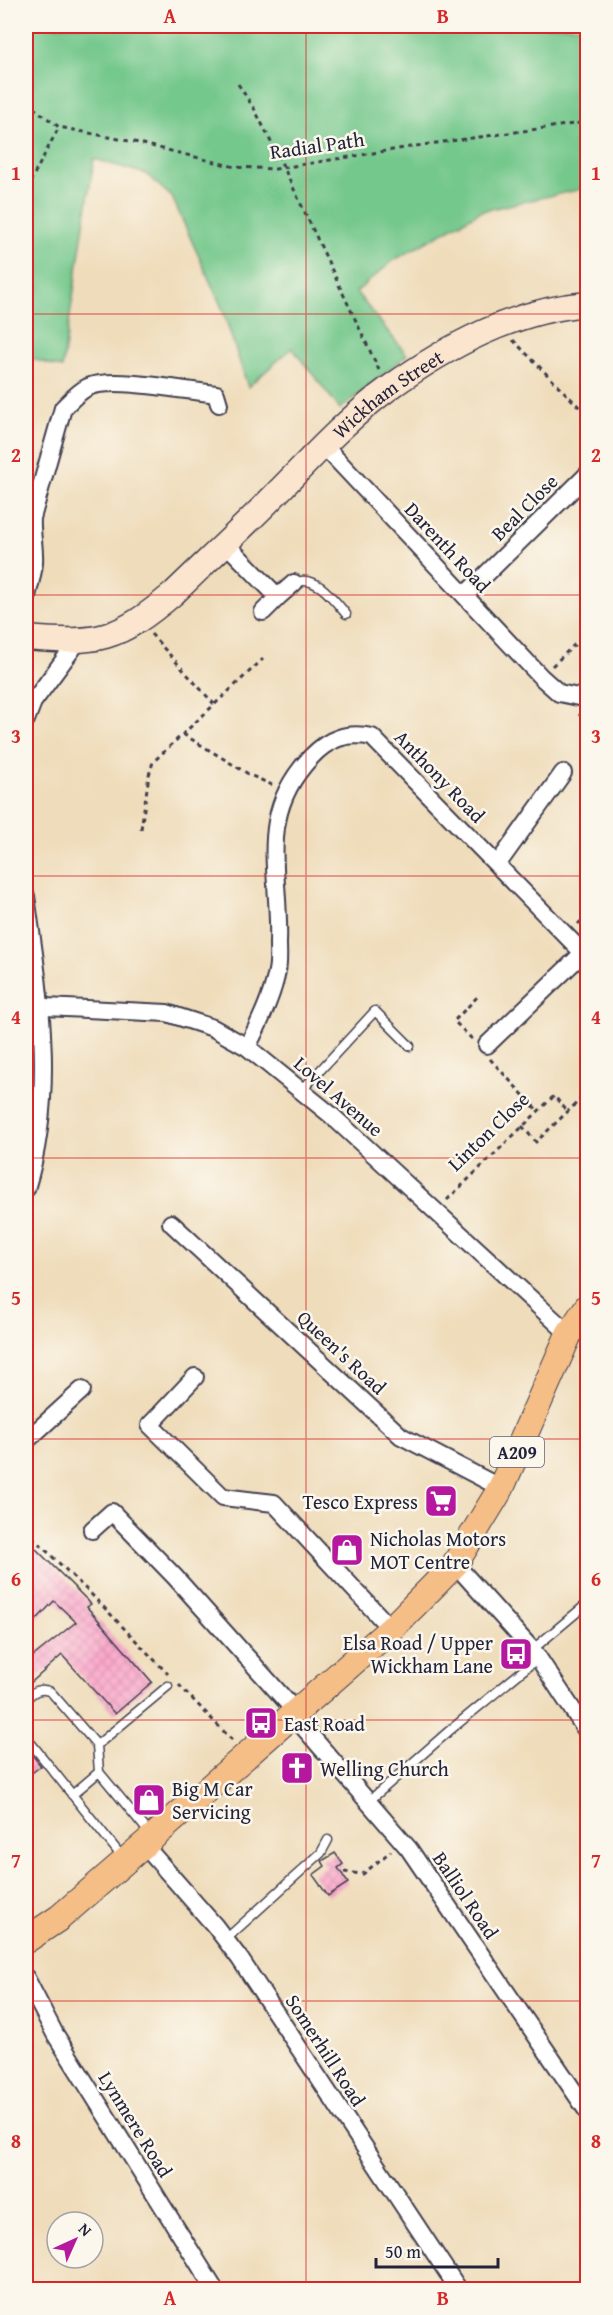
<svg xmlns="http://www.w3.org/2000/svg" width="613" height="2315" font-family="'Gentium Book Plus',serif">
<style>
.green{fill:#75c88c;stroke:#4c7564;stroke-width:1.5}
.building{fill:url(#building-cross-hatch)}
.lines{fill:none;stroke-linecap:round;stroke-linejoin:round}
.lane-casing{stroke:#413e4e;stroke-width:11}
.street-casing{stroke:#413e4e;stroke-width:20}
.secondary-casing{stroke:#413e4e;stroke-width:27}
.primary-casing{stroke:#413e4e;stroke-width:28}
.path{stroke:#413e4e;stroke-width:3;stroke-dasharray:4.5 4.5;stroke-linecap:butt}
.lane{stroke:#fff;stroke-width:8}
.street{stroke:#fff;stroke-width:16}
.secondary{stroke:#fbe5cf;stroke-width:24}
.primary{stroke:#f6be87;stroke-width:26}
.grid{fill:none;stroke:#d62828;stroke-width:1.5;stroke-opacity:0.55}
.labels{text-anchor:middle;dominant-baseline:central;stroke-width:5;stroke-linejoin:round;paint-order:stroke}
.shield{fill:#fbf7ec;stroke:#636270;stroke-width:1.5}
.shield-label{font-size:18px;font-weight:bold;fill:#22223b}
.street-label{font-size:20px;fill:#22223b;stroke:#fbf7ec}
.poi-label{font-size:20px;fill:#22223b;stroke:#fbf7ec;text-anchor:start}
.neatline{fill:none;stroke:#d62828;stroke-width:2}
.grid-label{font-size:20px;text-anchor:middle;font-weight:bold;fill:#d62828}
</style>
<defs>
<pattern id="building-cross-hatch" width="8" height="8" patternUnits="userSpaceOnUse" patternTransform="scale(1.5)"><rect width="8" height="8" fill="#fba6ca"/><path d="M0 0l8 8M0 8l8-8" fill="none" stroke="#d78fae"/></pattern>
</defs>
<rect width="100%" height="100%" fill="#fbf7ec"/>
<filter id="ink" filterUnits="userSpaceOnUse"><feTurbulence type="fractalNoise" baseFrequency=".0167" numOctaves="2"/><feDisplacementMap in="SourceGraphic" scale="12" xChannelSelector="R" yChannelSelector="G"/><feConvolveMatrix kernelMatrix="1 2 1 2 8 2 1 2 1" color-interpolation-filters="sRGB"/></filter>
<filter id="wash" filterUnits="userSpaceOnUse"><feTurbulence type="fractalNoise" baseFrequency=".008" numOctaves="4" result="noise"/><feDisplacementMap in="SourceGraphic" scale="24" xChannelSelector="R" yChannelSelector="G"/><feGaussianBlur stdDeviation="1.35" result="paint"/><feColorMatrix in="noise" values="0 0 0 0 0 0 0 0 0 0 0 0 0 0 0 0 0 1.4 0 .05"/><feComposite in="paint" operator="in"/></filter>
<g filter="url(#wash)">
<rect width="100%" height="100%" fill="#efdcba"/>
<!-- green -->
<path class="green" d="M26 26H587V188L481 211 394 260 356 292 407 355 340 409 292 348 248 387 222 308 172 197 146 174 94 159 62 368 26 357Z"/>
<g id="blocks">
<!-- building -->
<path class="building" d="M26 1539 91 1604 87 1607 152 1682 115 1714 62 1655 26 1687V1662L76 1622 54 1601 26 1631Z
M26 1747 41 1766 26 1777Z
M335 1853 343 1864 338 1868 348 1883 328 1896 313 1875 325 1866 322 1861Z"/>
</g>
</g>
<g filter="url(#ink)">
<use href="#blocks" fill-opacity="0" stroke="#413e4e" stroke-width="1.5"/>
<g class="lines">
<defs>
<path id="lane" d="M294 583C316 573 334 600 346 614
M302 1090 375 1011 410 1046
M532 1650 588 1603
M26 1699C34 1691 41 1687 51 1692L97 1745 99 1772 72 1795
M26 1737 123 1858
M97 1745 168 1686
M99 1772 151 1835
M369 1801 449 1731 538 1658
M226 1939 321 1853 328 1840"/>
<path id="street" d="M325 447 541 677 559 693 588 699
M226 544 278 597 294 583
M465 595 588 474
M26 602C28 589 33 576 34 563 35 548 31 533 32 518L63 408C71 400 78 392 88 387 113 376 186 391 216 394L219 404
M263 612 278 597
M26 720 33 702 78 641
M497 865 563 773
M26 896C40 995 56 1092 26 1189
M26 1006 167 1013 213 1028 247 1047 331 1115 569 1334
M487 1045 583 953
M247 1047C258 1026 273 994 277 971 279 962 278 952 278 943 281 872 255 816 311 757 329 738 347 732 372 737L588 958
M171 1223 401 1436 501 1488
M195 1377 150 1425 223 1497 274 1503 391 1629
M26 1441 82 1390
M92 1530 112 1512 175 1577 296 1712
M455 1564 535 1653 588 1733
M293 1715 409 1849 588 2112
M144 1845 215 1926 240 1959 459 2290
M26 1978 55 2034 215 2290"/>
<g id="secondary">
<path id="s1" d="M26 638C99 644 117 641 174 593 205 563 236 534 266 504 303 467 346 419 389 388 448 346 514 310 588 304"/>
</g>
<path id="primary" d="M26 1940 59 1918 153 1837 391 1629 455 1564 501 1488 569 1334 588 1306"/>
</defs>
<!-- lane casing -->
<use href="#lane" class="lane-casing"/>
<!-- street casing -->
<use href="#street" class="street-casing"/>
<!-- secondary casing -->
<use href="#secondary" class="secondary-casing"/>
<!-- primary casing -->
<use href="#primary" class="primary-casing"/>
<!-- path -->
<path class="path" d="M238 84 255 110 283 166 379 370
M26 102 59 127 139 143 235 167 275 169 429 144 588 122
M26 190 59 127
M513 340 588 416
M151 634 214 704
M552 666 588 632
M579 714 588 723
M183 734 250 775 272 785
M141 829 149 775 153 762 263 659
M578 924 588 915
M472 1039 454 1021 480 994
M490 1059 538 1111
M522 1126 536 1142 588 1092
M447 1200 554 1096 568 1112
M26 1531 92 1595 168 1674
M179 1685 233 1741
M344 1872 363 1874 391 1851"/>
<!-- lane -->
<use href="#lane" class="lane"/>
<!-- street -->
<use href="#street" class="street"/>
<!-- secondary -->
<use href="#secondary" class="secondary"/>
<!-- primary -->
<use href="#primary" class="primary"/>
</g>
</g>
<!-- grid -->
<path class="grid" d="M306 26V2290M26 314H588M26 595H588M26 876H588M26 1158H588M26 1439H588M26 1720H588M26 2001H588"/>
<!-- icons -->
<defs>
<symbol id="supermarket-square" viewBox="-11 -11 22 22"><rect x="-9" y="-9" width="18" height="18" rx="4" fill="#b5179e" stroke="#fbf7ec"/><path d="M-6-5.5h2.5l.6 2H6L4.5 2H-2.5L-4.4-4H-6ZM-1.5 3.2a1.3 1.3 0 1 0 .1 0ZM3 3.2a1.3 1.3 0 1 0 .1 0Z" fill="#fff"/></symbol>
<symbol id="shop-square" viewBox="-11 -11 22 22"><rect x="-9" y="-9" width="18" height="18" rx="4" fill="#b5179e" stroke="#fbf7ec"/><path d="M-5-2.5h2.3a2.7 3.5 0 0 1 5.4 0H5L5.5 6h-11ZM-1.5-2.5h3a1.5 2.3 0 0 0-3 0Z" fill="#fff"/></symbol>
<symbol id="bus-square" viewBox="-11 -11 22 22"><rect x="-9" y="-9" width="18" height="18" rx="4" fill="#b5179e" stroke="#fbf7ec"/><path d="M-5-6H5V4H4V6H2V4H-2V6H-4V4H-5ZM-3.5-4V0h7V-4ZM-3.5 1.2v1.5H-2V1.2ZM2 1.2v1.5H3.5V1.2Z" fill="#fff"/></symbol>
<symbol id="church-square" viewBox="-11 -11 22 22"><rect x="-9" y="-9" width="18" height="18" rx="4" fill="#b5179e" stroke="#fbf7ec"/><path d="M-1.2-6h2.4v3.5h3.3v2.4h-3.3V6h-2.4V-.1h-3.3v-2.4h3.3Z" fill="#fff"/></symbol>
</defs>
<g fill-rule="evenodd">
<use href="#supermarket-square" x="422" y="1482" width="38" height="38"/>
<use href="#shop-square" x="328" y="1531" width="38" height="38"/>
<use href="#bus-square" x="497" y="1635" width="38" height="38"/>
<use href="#bus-square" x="242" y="1704" width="38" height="38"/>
<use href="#church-square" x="278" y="1749" width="38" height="38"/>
<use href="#shop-square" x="130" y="1781" width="38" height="38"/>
</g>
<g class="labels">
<!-- shield labels -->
<rect class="shield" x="490" y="1437" width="54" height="30" rx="4.5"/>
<g class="shield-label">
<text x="517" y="1452">A209</text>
</g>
<!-- street labels -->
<g class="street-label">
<text transform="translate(317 145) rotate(-8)">Radial Path</text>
<text stroke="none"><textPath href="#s1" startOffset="454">Wickham Street</textPath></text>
<text transform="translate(524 507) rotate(-45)">Beal Close</text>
<text transform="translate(448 547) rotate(47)">Darenth Road</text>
<text transform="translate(440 776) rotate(46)">Anthony Road</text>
<text transform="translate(339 1096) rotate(41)">Lovel Avenue</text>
<text transform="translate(488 1131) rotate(-44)">Linton Close</text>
<text transform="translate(342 1352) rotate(43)">Queen's Road</text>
<text transform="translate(466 1895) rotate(56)">Balliol Road</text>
<text transform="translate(326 2050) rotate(57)">Somerhill Road</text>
<text transform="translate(136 2124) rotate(58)">Lynmere Road</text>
</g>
<!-- poi labels -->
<g class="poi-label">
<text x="418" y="1501" text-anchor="end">Tesco Express</text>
<text x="370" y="1538">Nicholas Motors<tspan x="370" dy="23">MOT Centre</tspan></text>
<text x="493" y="1642" text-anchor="end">Elsa Road / Upper<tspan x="493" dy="23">Wickham Lane</tspan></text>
<text x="284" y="1723">East Road</text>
<text x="320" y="1768">Welling Church</text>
<text x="172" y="1788">Big M Car<tspan x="172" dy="23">Servicing</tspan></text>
</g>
</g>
<!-- margin -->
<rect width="613" height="2315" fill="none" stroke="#fbf7ec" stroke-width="66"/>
<!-- north arrow -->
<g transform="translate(75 2240) rotate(45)"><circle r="28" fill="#fbf7ec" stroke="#a4a2a5" stroke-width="1.5"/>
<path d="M0-4.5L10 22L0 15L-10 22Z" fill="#b5179e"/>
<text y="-9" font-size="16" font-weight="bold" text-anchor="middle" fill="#22223b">N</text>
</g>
<!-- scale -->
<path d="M376 2258v9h122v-9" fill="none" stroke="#22223b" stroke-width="3"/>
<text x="385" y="2258" font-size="18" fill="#22223b" stroke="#fbf7ec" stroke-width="4.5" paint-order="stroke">50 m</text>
<rect x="33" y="33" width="547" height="2249" class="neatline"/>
<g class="grid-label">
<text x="170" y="23">A</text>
<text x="443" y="23">B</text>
<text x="16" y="180">1</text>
<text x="596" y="180">1</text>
<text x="16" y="462">2</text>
<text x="596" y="462">2</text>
<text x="16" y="743">3</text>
<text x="596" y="743">3</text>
<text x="16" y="1024">4</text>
<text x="596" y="1024">4</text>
<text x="16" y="1305">5</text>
<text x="596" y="1305">5</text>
<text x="16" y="1586">6</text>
<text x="596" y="1586">6</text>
<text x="16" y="1867">7</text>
<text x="596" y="1867">7</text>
<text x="16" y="2148">8</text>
<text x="596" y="2148">8</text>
<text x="170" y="2305">A</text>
<text x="443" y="2305">B</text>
</g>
</svg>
